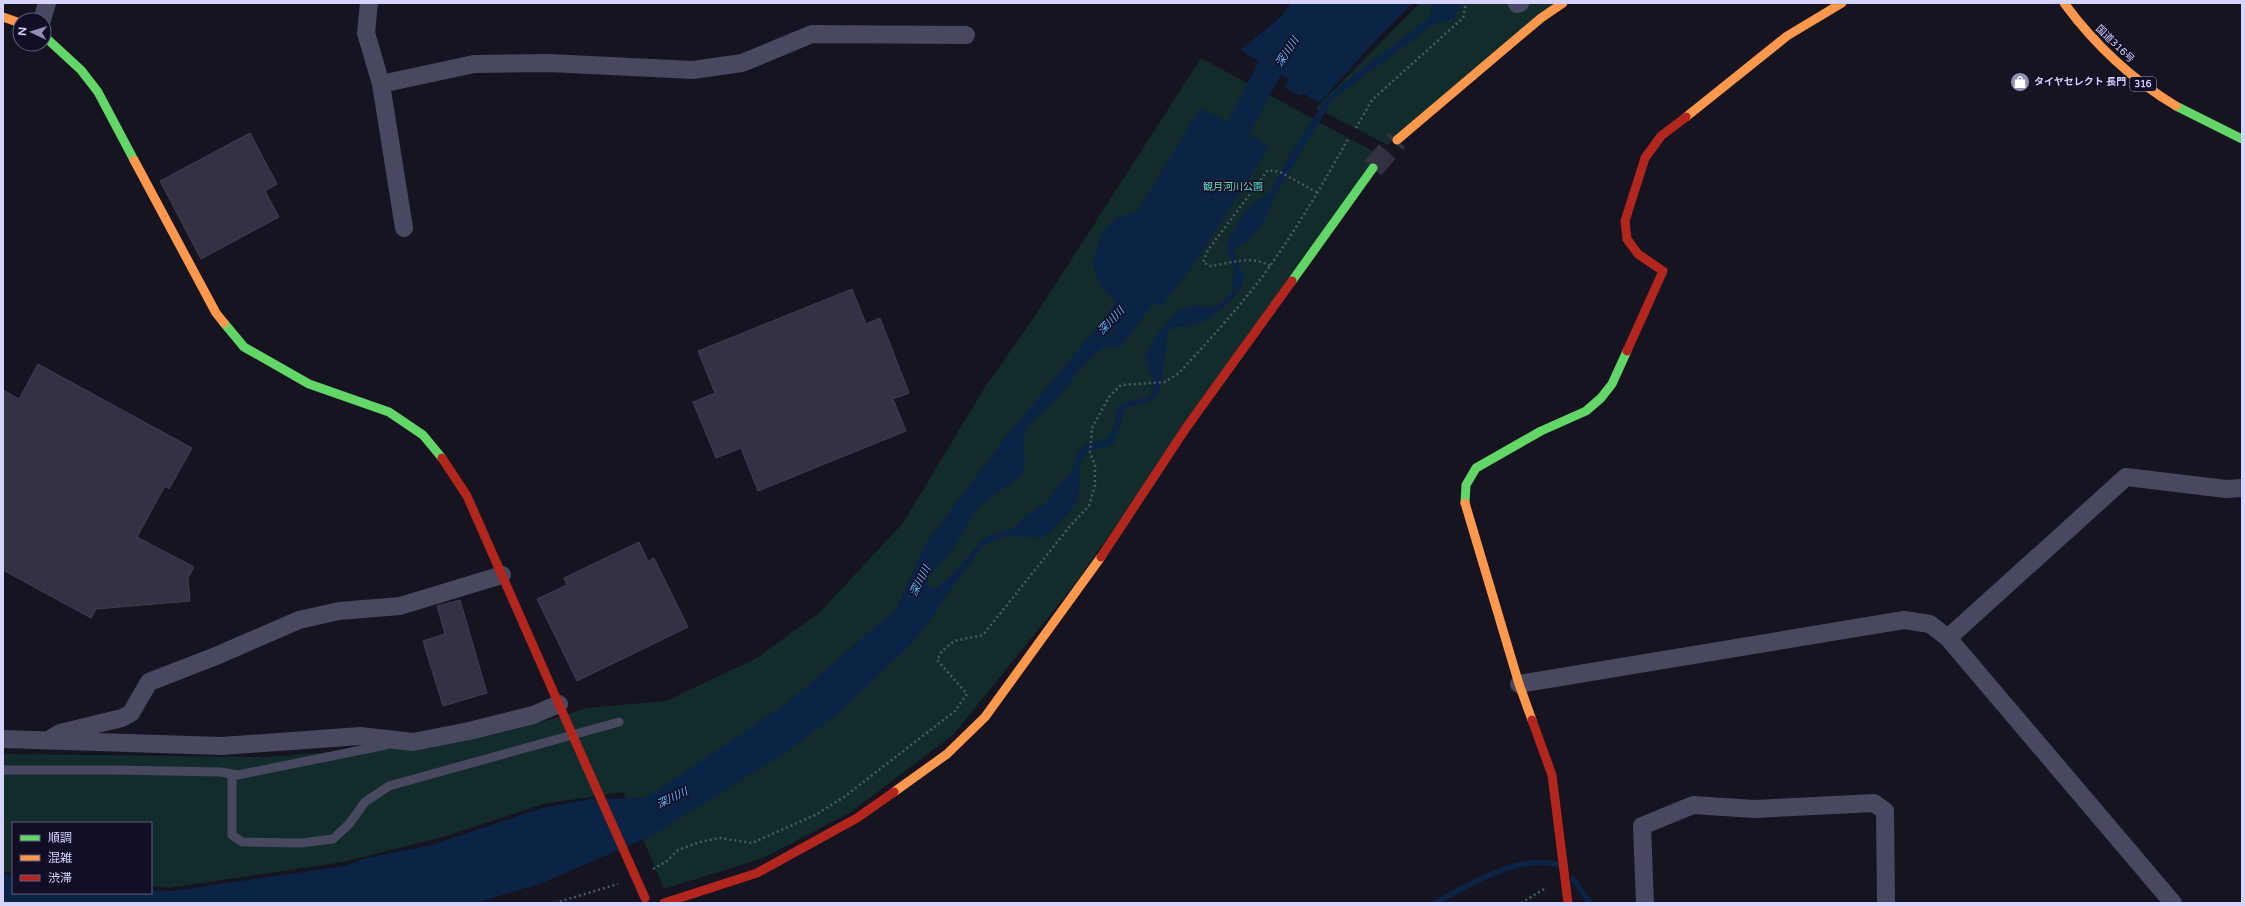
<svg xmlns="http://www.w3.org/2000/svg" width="2245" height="906" font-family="'Varela Round','Noto Sans JP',sans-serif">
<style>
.green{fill:#122c2c}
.water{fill:#0b2345}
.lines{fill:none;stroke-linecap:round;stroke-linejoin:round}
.stream{stroke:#0b2345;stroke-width:5.5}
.building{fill:#333143;stroke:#413e55}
.secondary-tunnel{stroke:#323141;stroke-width:22;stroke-dasharray:22 11;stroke-linecap:butt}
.path{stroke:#495b69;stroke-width:2.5;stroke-dasharray:2 3;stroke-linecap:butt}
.lane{stroke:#484861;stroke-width:9}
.street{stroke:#484861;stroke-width:18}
.fast{stroke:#63d668;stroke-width:9}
.slow{stroke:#ff974d;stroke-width:9}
.jam{stroke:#b3261e;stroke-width:9}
.jam-bridge{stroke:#b3261e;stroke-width:9}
.labels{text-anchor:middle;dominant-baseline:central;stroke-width:3;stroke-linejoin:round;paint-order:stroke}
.shield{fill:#110e26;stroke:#9b98be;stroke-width:1}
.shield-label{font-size:9px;font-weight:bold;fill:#d6d3ff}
.street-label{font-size:10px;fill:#d6d3ff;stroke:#110e26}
.poi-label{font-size:10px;font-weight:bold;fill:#d6d3ff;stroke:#110e26;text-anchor:start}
.park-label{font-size:10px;fill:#5ae4bc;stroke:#110e26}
.water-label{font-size:11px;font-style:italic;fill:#61bcff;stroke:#110e26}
</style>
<rect width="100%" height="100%" fill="#151420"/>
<!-- green -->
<path class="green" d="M1420 3H1556L1388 145 1316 108Z
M1201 58 1380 155 1293 271 1075 584 954 734 851 812 763 858 664 889 623 792 543 804 443 837 343 862 168 888 151 886V823H13V873L3 871V754L267 757 397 747 421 748 553 719 586 708 666 701 757 658 820 612 903 523 985 387 1035 316Z"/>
<!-- water -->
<path class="water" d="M1291 3H1413L1374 42 1320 103 1304 94 1299 96 1284 87 1289 79 1281 75 1249 134 1269 147 1194 264 1161 307 1154 303 1120 348 1104 347C1085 361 1075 377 1060 395 1049 409 1028 418 1024 437 1022 450 1028 464 1021 476L978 507 951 552 928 576V584L931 588H937L952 575 983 539 1015 527 1025 516 1048 501 1057 486 1071 473 1078 452 1087 444 1108 439C1127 407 1099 406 1149 397L1154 388 1153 379 1145 359C1146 348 1172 311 1184 308 1208 301 1213 317 1233 290L1231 284 1234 274 1233 264 1227 250 1228 240 1247 208 1270 192 1288 158 1322 105 1336 89 1429 18 1433 3H1460L1454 19 1433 25 1333 99 1273 199C1266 220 1258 239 1235 247L1237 264 1245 274C1244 294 1213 319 1195 325 1187 327 1175 325 1169 331 1165 336 1164 390 1156 397 1148 405 1135 404 1125 408L1121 424 1113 445 1088 451 1081 461 1078 502 1052 530 1042 538 1007 536 983 545 916 639 841 711 785 753 651 836 540 884 475 903H3V874L13 876V893H151V890L172 891 345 866 366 858 432 845 542 808 591 799 646 798 786 704 896 609 926 543 1008 434 1112 309 1114 299 1101 287 1092 264 1102 232 1117 217 1137 212 1200 108 1228 122 1259 61 1240 50 1281 17Z"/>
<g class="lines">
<!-- stream -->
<path class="stream" d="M1573 879 1590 903
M1435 903C1468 885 1520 853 1559 865"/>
</g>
<!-- building -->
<path class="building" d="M250 133 277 184 265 191 279 217 201 259 160 181Z
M852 289 866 324 880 318 909 393 893 399 906 431 758 491 741 448 716 458 693 402 715 393 698 351Z
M38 364 192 448 169 489 165 486 137 537 194 567 188 578 190 601 96 609 91 618 3 570V390L19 399Z
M639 542 648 561 654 558 688 627 577 681 537 599 567 585 564 578Z
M460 600 487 693 443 706 423 641 445 634 437 606Z"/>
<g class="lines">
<!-- secondary-tunnel -->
<path class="secondary-tunnel" d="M1373 168 1397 140"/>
<!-- path -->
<path class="path" d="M1356 128 1372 100 1463 18 1466 3
M1270 266C1250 254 1230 264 1210 266L1203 262 1208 250 1268 170 1280 172 1318 193
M653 869 667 861 678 850 700 842 720 838 752 843 815 815 844 797 955 711 967 694 937 660 942 651 954 641 983 635 1070 526 1089 506 1095 485V466L1090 452 1092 428 1109 397 1121 385 1165 382 1179 373C1210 339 1243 304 1270 266 1299 225 1324 182 1348 139
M555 903 618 884
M1521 903 1546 888"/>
<!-- lane -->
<path class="lane" d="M3 770H115L220 772 238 775 386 745
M232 775V835L242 842 301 843 333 839 349 824 365 802 389 786 619 722"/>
<!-- street -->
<path class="street" d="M369 3 366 33 381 84 404 228
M1517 4 1520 3
M42 20 47 3
M381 84 474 64 549 63 693 70 742 63 812 34 966 35
M1948 638 2126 477 2226 489 2242 488
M1519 684 1904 620 1930 624 1948 638 2173 903
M53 737 60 733 122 718 131 713 149 682 216 656 299 620 339 611 400 606 502 575
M3 739 222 746 360 736 413 742 469 731 533 715 559 704
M1645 903 1642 826 1693 805 1754 809 1874 803 1885 811 1886 903"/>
<!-- fast -->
<path class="fast" d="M44 36 81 70 98 92 134 160
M2176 106 2242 139
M1292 281 1373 168
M224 323 244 347 309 384 389 412 423 435 442 458
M1465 503 1466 485 1476 468 1541 431 1586 411 1601 398 1612 384 1627 351"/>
<!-- slow -->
<path class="slow" d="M2064 3C2095 45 2131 79 2176 106
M3 17 20 23
M1686 117 1787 36 1842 3
M1397 140 1541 18 1563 3
M134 160 216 313 224 323
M1465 503 1519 684 1532 720
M894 792 947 754 985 717 1101 557"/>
<!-- jam -->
<path class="jam" d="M1627 351 1663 271 1638 254 1627 239 1625 221 1645 158 1661 136 1686 117
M442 458 467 496 561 709
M1101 557 1186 428 1292 281
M1532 720 1552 775 1568 903
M664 903 757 873 857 818 894 792"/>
<!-- jam-bridge -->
<path class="jam-bridge" d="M561 709 645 898"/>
</g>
<!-- icons -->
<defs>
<symbol id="shop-disc" viewBox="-11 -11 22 22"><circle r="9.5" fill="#9290b1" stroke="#110e26"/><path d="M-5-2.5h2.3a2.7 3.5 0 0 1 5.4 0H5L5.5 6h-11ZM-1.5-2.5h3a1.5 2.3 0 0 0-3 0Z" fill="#fff"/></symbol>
</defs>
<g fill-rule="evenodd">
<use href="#shop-disc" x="2009" y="71" width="22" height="22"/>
</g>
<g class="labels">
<!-- shield labels -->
<rect class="shield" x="2130" y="77" width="26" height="14" rx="3"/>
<g class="shield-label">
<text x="2143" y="84">316</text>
</g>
<!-- street labels -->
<g class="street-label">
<text transform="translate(2115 44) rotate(44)">国道316号</text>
</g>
<!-- poi labels -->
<g class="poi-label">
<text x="2034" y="82">タイヤセレクト 長門</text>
</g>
<!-- park labels -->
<g class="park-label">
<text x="1233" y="187">観月河川公園</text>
</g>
<!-- water labels -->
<g class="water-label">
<text transform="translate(1287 52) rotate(-57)">深川川</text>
<text transform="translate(1111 321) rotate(-47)">深川川</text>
<text transform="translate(920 581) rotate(-63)">深川川</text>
<text transform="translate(672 798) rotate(-26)">深川川</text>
</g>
</g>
<!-- border -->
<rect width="2245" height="906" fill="none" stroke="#d6d3ff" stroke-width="8"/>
<!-- legend -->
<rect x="12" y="822" width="140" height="72" fill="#110e26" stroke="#605d7d"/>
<rect x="20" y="835" width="20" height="6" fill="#63d668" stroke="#605d7d"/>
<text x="48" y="842" font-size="12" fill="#d6d3ff">順調</text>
<rect x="20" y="855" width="20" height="6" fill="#ff974d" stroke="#605d7d"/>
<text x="48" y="862" font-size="12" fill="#d6d3ff">混雑</text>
<rect x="20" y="875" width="20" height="6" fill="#b3261e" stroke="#605d7d"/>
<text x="48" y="882" font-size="12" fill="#d6d3ff">渋滞</text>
<!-- north arrow -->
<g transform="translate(32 32) rotate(274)"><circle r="19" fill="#110e26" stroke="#605d7d"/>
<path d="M0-3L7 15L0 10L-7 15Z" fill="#9290b1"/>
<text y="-6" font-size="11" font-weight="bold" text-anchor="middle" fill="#d6d3ff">N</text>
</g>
</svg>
